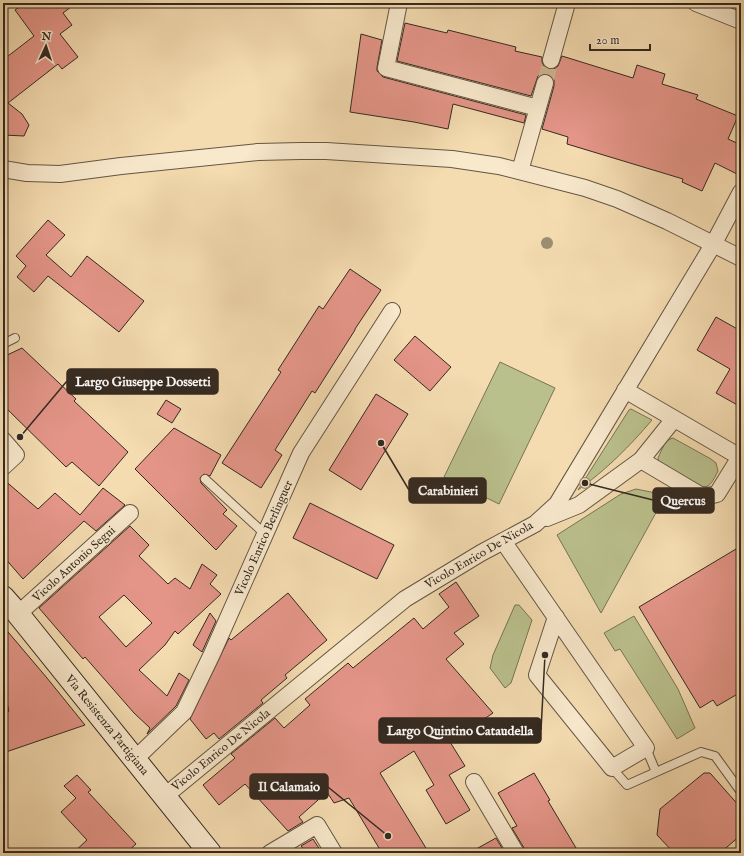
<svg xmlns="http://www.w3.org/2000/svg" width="744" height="856" font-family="'IM FELL English',serif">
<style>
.green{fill:#bac08c;stroke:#777456}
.building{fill:#e49588;stroke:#342920;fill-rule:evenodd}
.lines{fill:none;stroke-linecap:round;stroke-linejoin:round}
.street-tunnel{stroke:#ceb793;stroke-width:16;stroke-dasharray:16 8;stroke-linecap:butt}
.lane-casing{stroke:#645644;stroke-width:10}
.street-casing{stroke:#645644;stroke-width:18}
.secondary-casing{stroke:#342920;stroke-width:24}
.lane{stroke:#f8e8cc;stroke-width:8}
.street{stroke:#f8e8cc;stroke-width:16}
.secondary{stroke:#f8e8cc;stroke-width:22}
.tree{fill:#9d8e70}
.labels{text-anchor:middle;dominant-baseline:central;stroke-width:3;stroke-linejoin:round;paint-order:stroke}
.street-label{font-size:12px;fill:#342920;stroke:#f8e8cc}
.leader{fill:none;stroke:#342920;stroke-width:1.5}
.callout-dot{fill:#342920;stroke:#f8e8cc;stroke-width:1.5}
.callout{fill:#342920;stroke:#342920;stroke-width:1.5}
.callout-label{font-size:13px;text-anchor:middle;font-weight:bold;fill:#fff}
</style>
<rect width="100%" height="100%" fill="#f4dbb0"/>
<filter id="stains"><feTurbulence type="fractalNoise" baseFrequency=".005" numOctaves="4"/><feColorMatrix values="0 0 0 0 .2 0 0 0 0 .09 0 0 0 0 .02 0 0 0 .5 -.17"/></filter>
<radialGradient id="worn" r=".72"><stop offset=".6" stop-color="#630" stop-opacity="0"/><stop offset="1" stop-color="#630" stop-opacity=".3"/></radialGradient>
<!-- green -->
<path class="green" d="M500 362 555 388 499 504 444 477Z
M631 409 652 420C630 446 606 470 578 490L629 410Z
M673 438 711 459 716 463 718 471C713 480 711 488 701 487L659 462 658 458C662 450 664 440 673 438Z
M636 489 651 492 664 498 601 613 557 535 621 494Z
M515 605H519L532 620 511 683 505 688 490 668 493 655Z
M634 616 678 689 695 728 677 739 620 649 615 651 604 633Z"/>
<!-- building -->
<path class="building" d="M25 3H76L63 13 72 25 60 34 78 57 62 69 58 64 8 103 22 114 29 125 24 136 3 135V60L34 36 15 10Z
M405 23 447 33 448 30 516 47 515 51 542 57V62L544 66 549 69H554L558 66 562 56 633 78 637 65 665 74 662 84 698 95 696 99 738 116 728 139 741 145V176L715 163 702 191 682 182 683 179 567 144 568 137 542 129 554 86V80L552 76 547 74H543L538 76 531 96 397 61Z
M361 34 382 40 377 67V71L383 77 526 115 524 123 453 104 448 129 414 122 350 112Z
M48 220 65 235 46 255 71 277 87 256 144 301 119 332 48 276 34 292 17 277 26 266 16 256Z
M350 269 381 290 355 329V330L315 393 312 391 275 450 282 455 261 488 222 463 281 372 278 370 319 306 323 309Z
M716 317 741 331V407L716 393 730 369 697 350Z
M415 336 451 367 430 391 394 360Z
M22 348 76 399 74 401 128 452 99 486 72 462 66 467 3 405V357Z
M376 394 408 414 361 490 329 470Z
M166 400 181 409 172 423 157 414Z
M174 428 221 455 210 476 204 474 200 478 201 483 227 510 223 514 237 526 216 550 135 469Z
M3 479 38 509 55 493 80 515 103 488 125 505 96 531 84 521 23 579 3 556Z
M310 503 394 545 377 579 293 538Z
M130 526 149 545 139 556 168 584 175 578 190 589 202 564 217 575 210 584 221 594 178 634 175 631 165 645 139 670 167 696 179 673 189 680 176 706 147 734 150 728 134 713 85 657 83 659 39 608ZM124 595 152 623 126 647 99 617Z
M741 546V692L717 706 713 700 700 708 639 607Z
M456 582 479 616 454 633 464 644 446 659 493 713 450 742 465 766 449 775 470 810 446 824 426 790 434 785 414 751 380 773 429 853H382L349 798 334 803 327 792 299 817 303 822 288 831 245 784 219 805 203 785 235 758 231 754 275 718 284 728 310 705 305 699 348 663 353 668 414 618 423 629 449 607 439 594Z
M288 593 327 640 285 675 287 678 261 700 263 703 219 739 214 733 206 739 190 719 229 638 231 640Z
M210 613 216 621 202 652 193 645Z
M3 626 47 678 85 725 3 753V716L9 711 3 687Z
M534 773 550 800 548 801 579 853H525L524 848 512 828 517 826 498 793Z
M704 773H710L741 808V835L720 853H674L657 835 660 809Z
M77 775 91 790 88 792 136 844 126 853H73L87 840 61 812 76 798 64 786Z
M496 838 505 853H469Z
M313 839 322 853H307L301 846Z"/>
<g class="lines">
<!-- street-tunnel -->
<path class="street-tunnel" d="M545 83 551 60"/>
<defs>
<path id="lane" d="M3 344 15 338
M205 479 266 535
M646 748 656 772
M612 768 627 785 701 752 715 756 741 792
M739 853 741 852"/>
<path id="street" d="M399 3 386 68 538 108
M696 3 741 21
M551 60 567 3
M3 169 27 173 60 174 121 166 258 152 300 151H326L452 159 499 166 585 188 617 199 667 221 741 258
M520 171 545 83
M625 390 740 457 717 494 708 496 700 495 641 460
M3 440 16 455 3 467
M547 518 579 505 641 460 674 419
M503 541 646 748 612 768 537 675 556 617
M18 614 130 513
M134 760 184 712 212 654 301 453 392 311
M474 782 516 853
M165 796 405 599 481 553 535 524 557 504 714 243 741 192
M270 853 317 825 334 853"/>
<path id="secondary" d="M3 597 18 614 210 853"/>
</defs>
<!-- lane casing -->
<use href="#lane" class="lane-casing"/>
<!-- street casing -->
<use href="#street" class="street-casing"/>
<!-- secondary casing -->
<use href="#secondary" class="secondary-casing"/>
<!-- lane -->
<use href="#lane" class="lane"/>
<!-- street -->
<use href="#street" class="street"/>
<!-- secondary -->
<use href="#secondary" class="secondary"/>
</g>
<!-- trees -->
<g class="tree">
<circle cx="547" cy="243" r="6"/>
<circle cx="585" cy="483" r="6"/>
</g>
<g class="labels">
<!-- street labels -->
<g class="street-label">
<text transform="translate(264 538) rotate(-66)">Vicolo Enrico Berlinguer</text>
<text transform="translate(479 555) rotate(-30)">Vicolo Enrico De Nicola</text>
<text transform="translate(74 564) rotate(-42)">Vicolo Antonio Segni</text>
<text transform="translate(107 725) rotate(51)">Via Resistenza Partigiana</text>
<text transform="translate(221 750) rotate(-39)">Vicolo Enrico De Nicola</text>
</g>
</g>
<!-- callouts -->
<path class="leader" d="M20 437L67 381M381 443L409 490M585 483L653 500M545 655L541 730M388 836L328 787"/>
<g class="callout-dot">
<circle cx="20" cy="437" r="4"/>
<circle cx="381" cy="443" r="4"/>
<circle cx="585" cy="483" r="4"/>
<circle cx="545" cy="655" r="4"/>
<circle cx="388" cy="836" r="4"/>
</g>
<g class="callout">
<rect x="67" y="369" width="151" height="25" rx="4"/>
<rect x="409" y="478" width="77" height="25" rx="4"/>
<rect x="653" y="488" width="61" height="25" rx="4"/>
<rect x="379" y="718" width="162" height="25" rx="4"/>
<rect x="250" y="774" width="78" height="25" rx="4"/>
</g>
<g class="callout-label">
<text x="143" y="386">Largo Giuseppe Dossetti</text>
<text x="448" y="495">Carabinieri</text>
<text x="683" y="505">Quercus</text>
<text x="460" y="735">Largo Quintino Cataudella</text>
<text x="289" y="791">Il Calamaio</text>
</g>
<!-- margin -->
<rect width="744" height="856" fill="none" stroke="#f4dbb0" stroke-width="16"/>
<rect x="4" y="4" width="736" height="848" fill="none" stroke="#342920" stroke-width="2"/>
<rect x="8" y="8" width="728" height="840" fill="none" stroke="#342920"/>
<!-- north arrow -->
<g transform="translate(46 46) rotate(3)" stroke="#f8e8cc" stroke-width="3" paint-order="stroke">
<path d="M0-3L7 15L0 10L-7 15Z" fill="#342920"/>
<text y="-6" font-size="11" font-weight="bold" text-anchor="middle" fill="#342920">N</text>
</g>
<!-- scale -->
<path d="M590 44v6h60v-6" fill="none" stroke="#342920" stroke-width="2"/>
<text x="596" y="44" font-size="12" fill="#342920" stroke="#f8e8cc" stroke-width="3" paint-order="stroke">20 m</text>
<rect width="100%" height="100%" filter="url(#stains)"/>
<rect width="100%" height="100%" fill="url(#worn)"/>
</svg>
